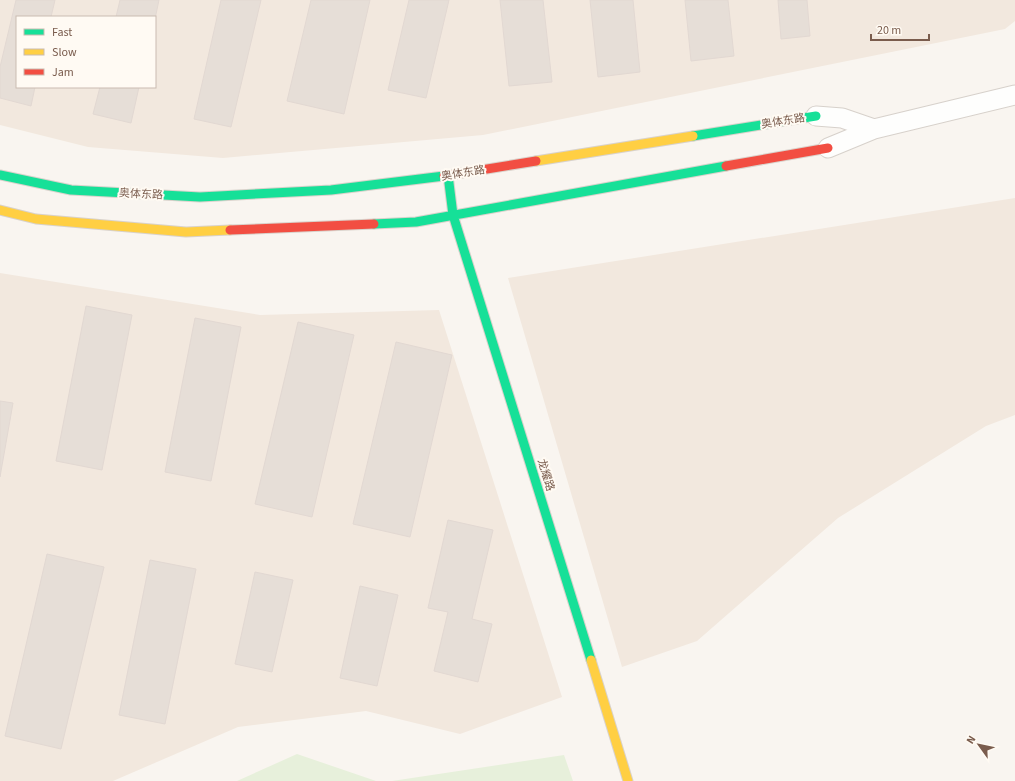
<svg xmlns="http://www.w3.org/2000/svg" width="1015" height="781" font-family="'Source Sans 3','Noto Sans SC',sans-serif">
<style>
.residential{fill:#f2e8de;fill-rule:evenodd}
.green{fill:#e7f0db}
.building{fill:#e6ded7;stroke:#e2d8d2}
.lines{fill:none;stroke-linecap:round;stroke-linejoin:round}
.street-casing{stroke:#d7d1cb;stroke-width:21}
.fast-casing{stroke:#d9d2cb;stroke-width:11}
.slow-casing{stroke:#d9d2cb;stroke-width:11}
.jam-casing{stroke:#d9d2cb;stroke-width:11}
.street{stroke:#fefefd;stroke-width:19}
.fast{stroke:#16e098;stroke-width:9}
.slow{stroke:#ffcf43;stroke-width:9}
.jam{stroke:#f24e42;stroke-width:9}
.labels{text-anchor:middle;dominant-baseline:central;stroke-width:4;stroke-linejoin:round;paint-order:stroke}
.street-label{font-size:11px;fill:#7a5c4d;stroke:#fffaf3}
</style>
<rect width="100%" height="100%" fill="#f9f5f0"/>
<!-- residential -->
<path class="residential" d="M0 0H1015V21L1005 29 483 135 223 158 88 147 0 125ZM17 17H155V87H17Z
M1015 198V415L986 426 838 518 697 641 622 667 508 278Z
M0 273 260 315 439 310 562 697 460 734 366 711 238 727 113 781H0Z"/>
<!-- green -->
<path class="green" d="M297 754 376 781H237Z
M564 755 573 781H392Z"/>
<!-- building -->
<path class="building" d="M16 0H55L51 17H17V87H35L31 106 0 98V67Z
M120 0H159L155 19V17H116Z
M221 0H261L231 127 194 119Z
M311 0H370L344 114 287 101Z
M409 0H449L426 98 388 90Z
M500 0H543L552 82 509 86Z
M590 0H633L640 72 598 77Z
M685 0H728L734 56 691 61Z
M778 0H807L810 36 781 39Z
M100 87H139L131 123 93 114Z
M86 306 132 315 102 470 56 461Z
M195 318 241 327 211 481 165 472Z
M298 322 354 335 312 517 255 504Z
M396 342 452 355 410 537 353 524Z
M0 401 13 403 0 477Z
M448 520 493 530 472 619 492 624 478 682 434 671 448 612 428 608Z
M47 554 104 567 61 749 5 736Z
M150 560 196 569 165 724 119 715Z
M255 572 293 580 272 672 235 664Z
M360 586 398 595 377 686 340 678Z"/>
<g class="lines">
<defs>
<path id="street" d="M816 116 842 118 874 129
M828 148 874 129 1015 95"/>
<path id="fast" d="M693 136 816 116
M0 175 71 190 200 197 331 190 444 176
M448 175 453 215 591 660
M374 224 416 222 726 166"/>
<path id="slow" d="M536 161 693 136
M0 210 36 219 186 232 230 230
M591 660 628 781"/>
<path id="jam" d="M726 166 828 148
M444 176 536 161
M230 230 374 224"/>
</defs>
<!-- street casing -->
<use href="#street" class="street-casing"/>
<!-- fast casing -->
<use href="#fast" class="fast-casing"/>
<!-- slow casing -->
<use href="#slow" class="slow-casing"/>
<!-- jam casing -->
<use href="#jam" class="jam-casing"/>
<!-- street -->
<use href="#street" class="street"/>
<!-- fast -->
<use href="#fast" class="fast"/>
<!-- slow -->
<use href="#slow" class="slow"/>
<!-- jam -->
<use href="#jam" class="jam"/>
</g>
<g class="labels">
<!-- street labels -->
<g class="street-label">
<text transform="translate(783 121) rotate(-9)">奥体东路</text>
<text transform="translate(463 173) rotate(-9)">奥体东路</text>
<text transform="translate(141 194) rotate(3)">奥体东路</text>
<text transform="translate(546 475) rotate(73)">龙耀路</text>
</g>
</g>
<!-- legend -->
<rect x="16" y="16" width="140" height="72" fill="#fffaf3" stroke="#cabbb1"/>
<rect x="24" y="29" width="20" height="6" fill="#16e098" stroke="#cabbb1"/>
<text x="52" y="36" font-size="12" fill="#7a5c4d">Fast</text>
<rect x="24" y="49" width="20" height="6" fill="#ffcf43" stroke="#cabbb1"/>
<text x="52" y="56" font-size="12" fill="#7a5c4d">Slow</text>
<rect x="24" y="69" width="20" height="6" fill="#f24e42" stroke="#cabbb1"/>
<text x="52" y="76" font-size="12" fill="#7a5c4d">Jam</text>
<!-- north arrow -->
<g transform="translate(979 745) rotate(303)" stroke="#fffaf3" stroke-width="3" paint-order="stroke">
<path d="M0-3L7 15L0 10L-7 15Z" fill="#7a5c4d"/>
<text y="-6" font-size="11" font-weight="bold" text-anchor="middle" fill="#7a5c4d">N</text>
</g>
<!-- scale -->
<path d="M871 34v6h58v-6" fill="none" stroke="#7a5c4d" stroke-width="2"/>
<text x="877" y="34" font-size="12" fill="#7a5c4d" stroke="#fffaf3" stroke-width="3" paint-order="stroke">20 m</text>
</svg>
